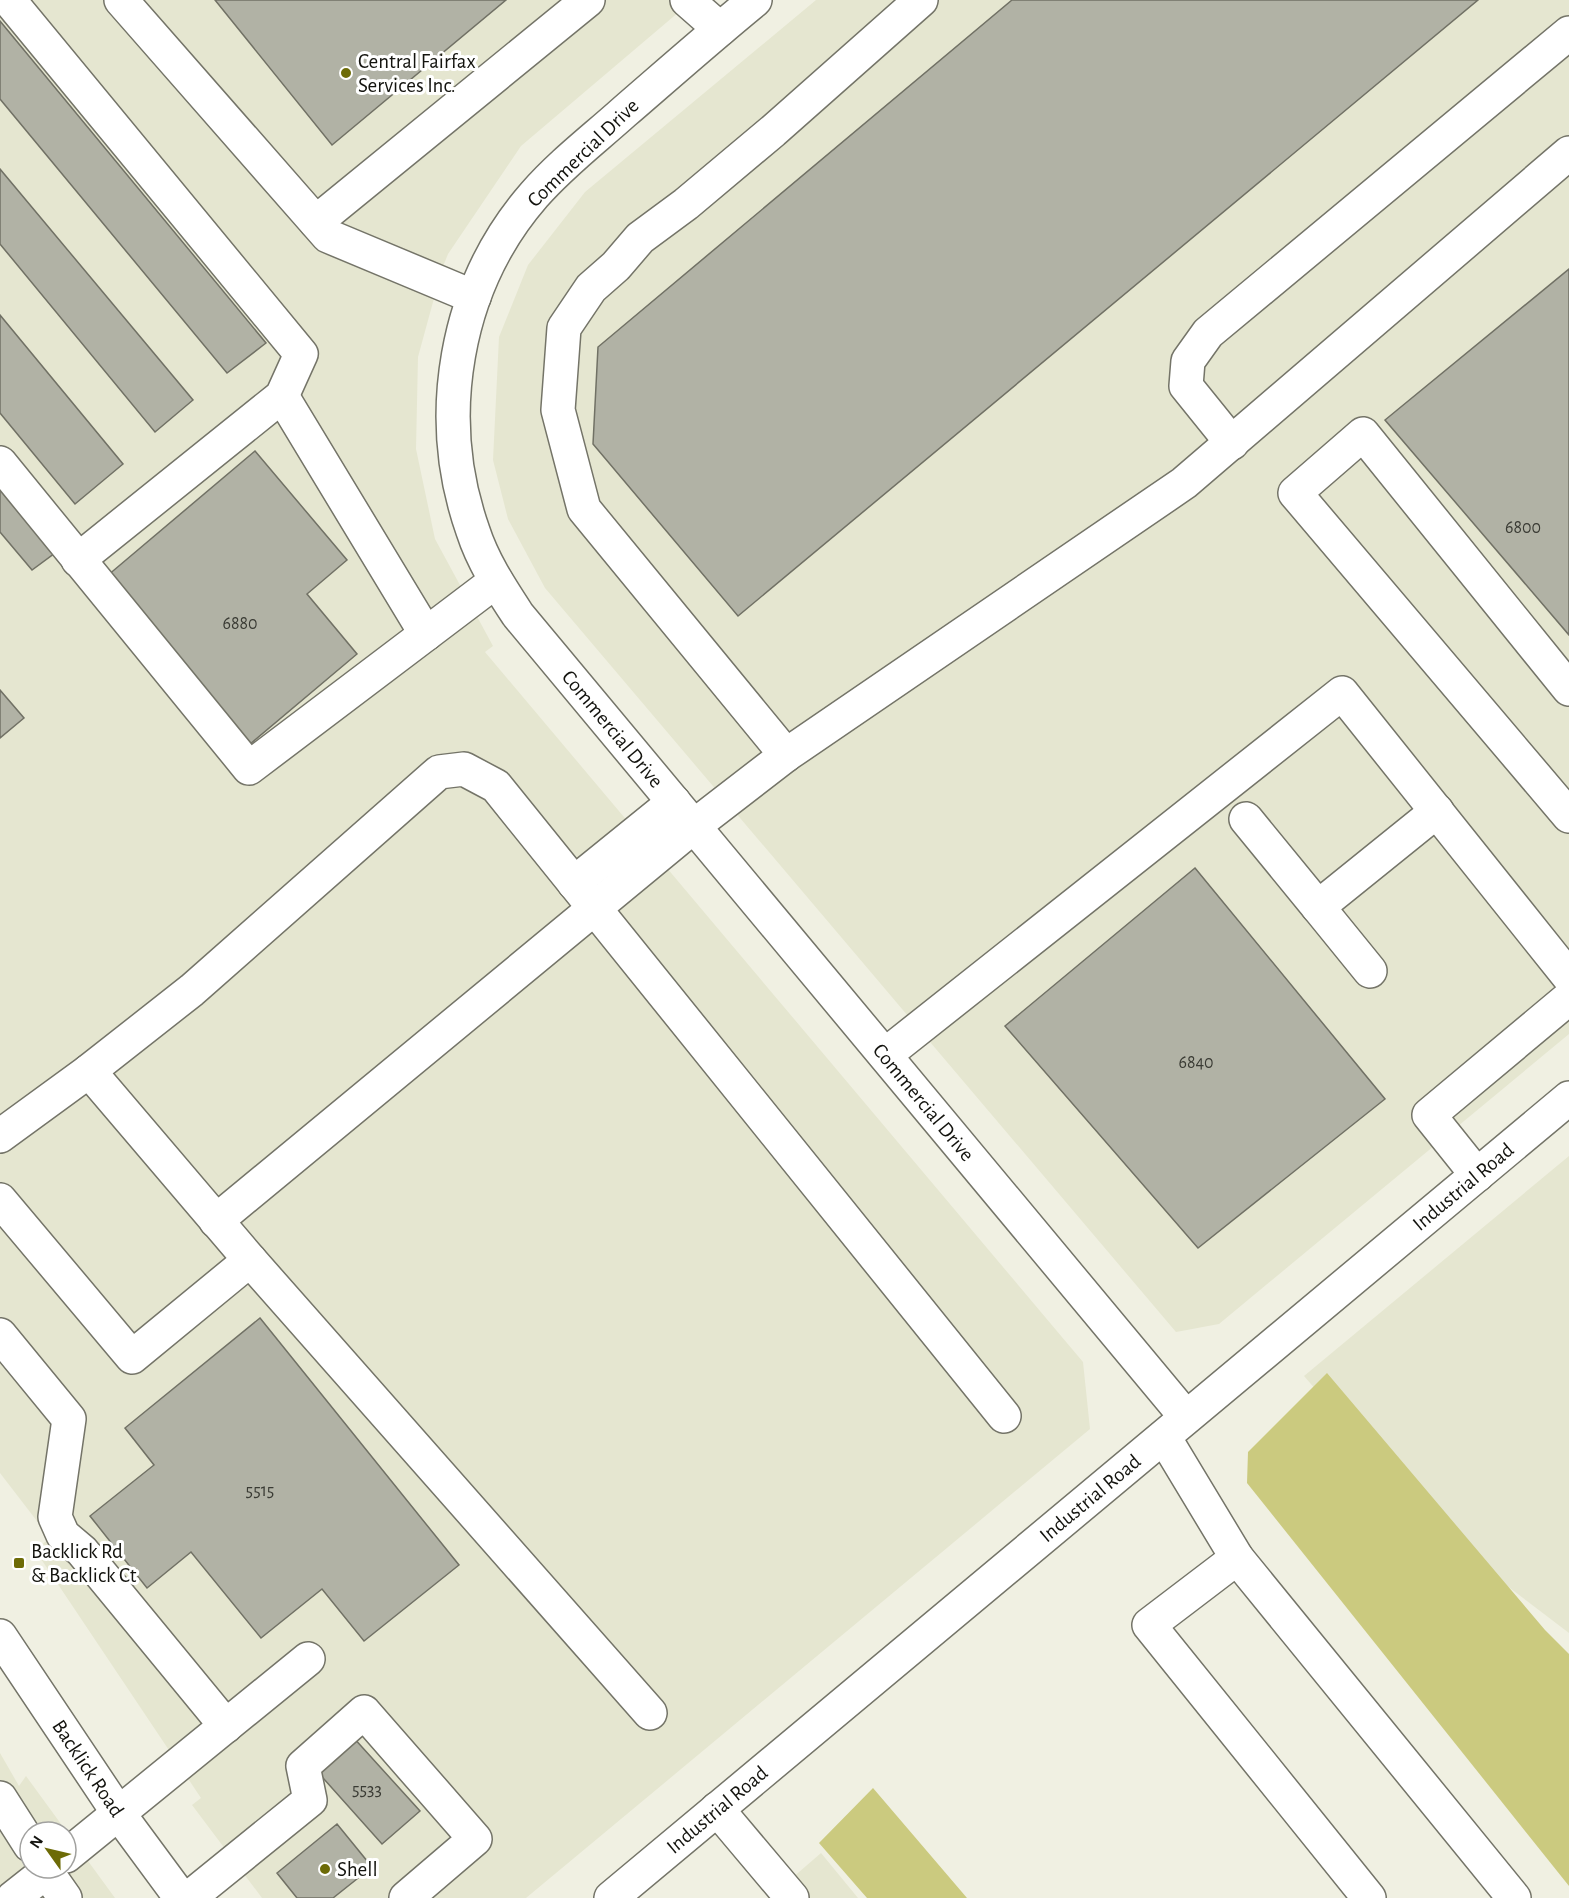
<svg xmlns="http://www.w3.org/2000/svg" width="1569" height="1898" font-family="'Alegreya Sans',sans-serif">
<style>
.built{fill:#e5e6d0;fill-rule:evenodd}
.green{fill:#cbca7f}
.building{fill:#b1b2a5;stroke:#717165;stroke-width:1.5}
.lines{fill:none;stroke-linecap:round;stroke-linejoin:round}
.minor-casing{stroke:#747468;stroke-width:36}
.major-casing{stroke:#747468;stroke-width:36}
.minor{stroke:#fff;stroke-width:33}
.major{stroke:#fff;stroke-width:33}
.poi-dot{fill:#6d6b07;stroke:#fff;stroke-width:2}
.labels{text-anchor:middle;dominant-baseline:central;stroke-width:6;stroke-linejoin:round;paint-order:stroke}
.number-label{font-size:18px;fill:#3a3b34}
.poi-label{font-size:21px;fill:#13130e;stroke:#fff;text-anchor:start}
.street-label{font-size:21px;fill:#13130e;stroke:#fff}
</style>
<rect width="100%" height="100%" fill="#f0f0e2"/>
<!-- built -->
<path class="built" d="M0 0H693L521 146 448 254 442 269 418 357 416 449 435 539 493 646 485 652 1083 1362 1090 1429 526 1898H262L192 1805 201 1798 35 1550 50 1538 0 1473Z
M816 0H1569V1034L1219 1324 1176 1332 545 588 508 519 493 460 499 337 528 265 585 192Z
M1569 1156V1633L1443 1537 1304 1376Z
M0 1753 19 1786 26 1776 115 1898H0ZM30 1832H66V1868H30Z
M821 1853 858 1898H769Z"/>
<!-- green -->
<path class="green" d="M1327 1373 1545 1630 1569 1654V1886L1247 1483 1248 1452Z
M873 1788 967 1898H867L819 1843Z"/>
<!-- building -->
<path class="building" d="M215 0H506L332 145Z
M1012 0H1478L738 616 593 444 598 347Z
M0 21 266 343 227 373 0 99Z
M0 169 193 400 155 432 0 244Z
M1569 269V635L1385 420Z
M0 315 123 464 75 504 0 413Z
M255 451 347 560 307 594 357 654 249 745 107 576Z
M0 479 59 550 32 570 0 532Z
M0 690 24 718 0 738Z
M1195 868 1385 1099 1198 1248 1005 1026Z
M260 1318 459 1565 364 1641 322 1589 261 1638 191 1552 147 1588 90 1516 154 1465 125 1428Z
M352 1736 420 1811 382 1844 315 1769Z
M337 1824 372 1867 333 1898H297L277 1873Z"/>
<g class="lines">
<defs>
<g id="minor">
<path d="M9 0 301 354 282 396 78 560"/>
<path d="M121 0 328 236 474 297"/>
<path d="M687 0 720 29"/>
<path id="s1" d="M755 0C711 36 668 74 624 112 594 139 561 164 534 195 454 287 433 418 473 531 483 562 501 589 518 615L1186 1417"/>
<path d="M316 222 588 0"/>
<path d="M1232 443 1186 386 1188 361 1208 333 1569 33"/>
<path d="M0 463 249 768 426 634 282 396"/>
<path d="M426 634 496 581"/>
<path d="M1569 689 1363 434 1295 493 1569 816"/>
<path d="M786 755 584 509 558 410 564 328 591 288 616 266 640 238 686 204 773 131 921 0"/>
<path d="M1246 819 1318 907 1437 811"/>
<path d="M574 883 674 802"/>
<path d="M1318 907 1370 971"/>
<path d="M885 1055 1342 693 1569 977"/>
<path d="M89 1071 192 990 439 772 464 769 496 786 1004 1416"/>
<path d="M0 1136 89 1071 250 1260 132 1357 0 1200"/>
<path d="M1477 1175 1429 1115 1569 998"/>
<path d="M216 1221 694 826 786 755 1184 483 1569 153"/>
<path d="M250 1260 650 1713"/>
<path d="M0 1335 69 1419 55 1517 63 1535 82 1551 226 1726"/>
<path d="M1164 1437 1237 1558 1514 1898"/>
<path d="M1237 1558 1149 1625 1369 1898"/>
<path d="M0 1798 30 1845"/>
<path d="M717 1809 792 1898"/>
<path d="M66 1856 308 1659"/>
<path d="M44 1868 65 1898"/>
<path d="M13 1898 51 1868"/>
<path d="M189 1898 310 1800 303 1766 364 1712 475 1839 406 1898"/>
<path id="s2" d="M611 1898 1569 1098"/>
</g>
<g id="major">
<path id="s3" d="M0 1636 119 1814 181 1898"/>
</g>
</defs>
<!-- minor casing -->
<use href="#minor" class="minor-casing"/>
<!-- major casing -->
<use href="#major" class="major-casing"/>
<!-- minor -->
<use href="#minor" class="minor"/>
<!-- major -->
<use href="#major" class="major"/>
</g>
<!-- markers -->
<g class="poi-dot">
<circle cx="346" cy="73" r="6"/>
<rect x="13" y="1557" width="12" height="12" rx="3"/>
<circle cx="325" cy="1869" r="6"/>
</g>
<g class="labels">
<!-- number labels -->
<g class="number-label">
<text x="1523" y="528">6800</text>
<text x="240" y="624">6880</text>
<text x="1196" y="1063">6840</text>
<text x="260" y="1491">5515</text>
<text x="367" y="1790">5533</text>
</g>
<!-- poi labels -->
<g class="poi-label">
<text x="358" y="61">Central Fairfax<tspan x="358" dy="24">Services Inc.</tspan></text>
<text x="31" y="1551">Backlick Rd<tspan x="31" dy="24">&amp; Backlick Ct</tspan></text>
<text x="337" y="1869">Shell</text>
</g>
<!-- street labels -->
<g class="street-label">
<text transform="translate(583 153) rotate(-44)">Commercial Drive</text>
<text stroke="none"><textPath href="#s1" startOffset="896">Commercial Drive</textPath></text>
<text stroke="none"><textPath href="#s1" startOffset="1382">Commercial Drive</textPath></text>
<text stroke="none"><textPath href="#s2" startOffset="1110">Industrial Road</textPath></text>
<text stroke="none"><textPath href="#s2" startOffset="624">Industrial Road</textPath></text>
<text stroke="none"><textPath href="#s3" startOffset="159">Backlick Road</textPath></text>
<text stroke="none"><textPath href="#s2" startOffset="138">Industrial Road</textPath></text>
</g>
</g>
<!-- north arrow -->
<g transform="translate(48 1850) rotate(304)"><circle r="28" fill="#ffffff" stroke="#a1a19f" stroke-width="1.5"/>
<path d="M0-4.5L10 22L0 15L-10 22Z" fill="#6d6b07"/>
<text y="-9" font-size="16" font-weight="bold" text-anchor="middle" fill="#13130e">N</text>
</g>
</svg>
